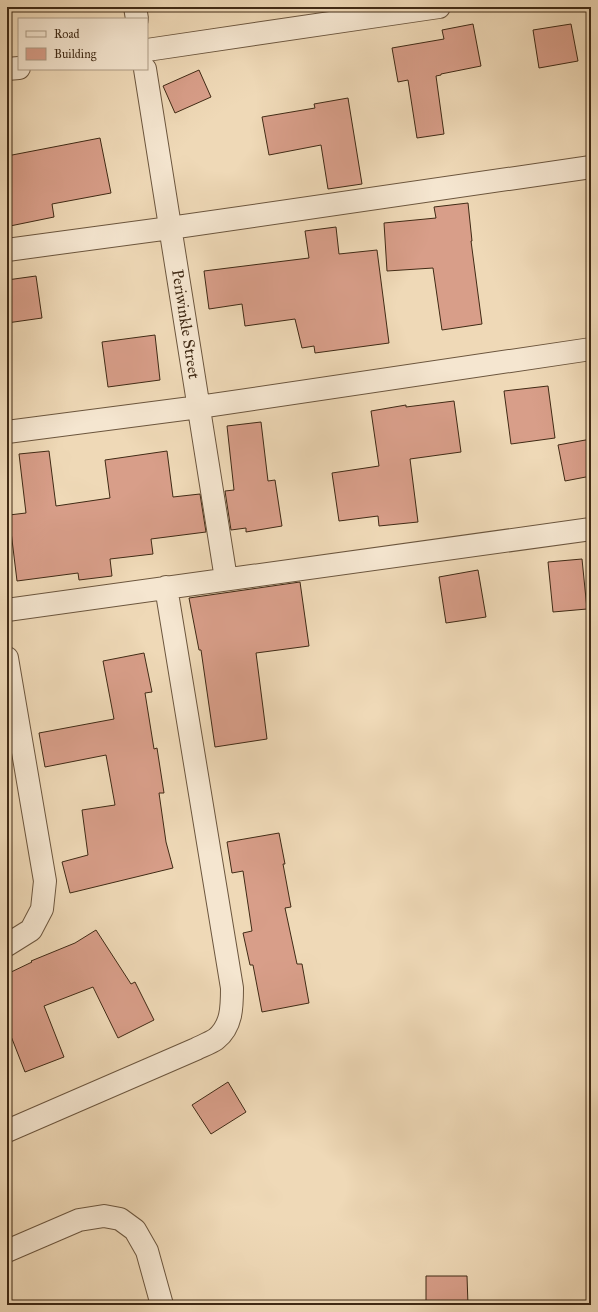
<svg xmlns="http://www.w3.org/2000/svg" width="598" height="1312" font-family="'IM FELL Great Primer',serif">
<style>
.building{fill:#d89e89;stroke:#402a15}
.lines{fill:none;stroke-linecap:round;stroke-linejoin:round}
.street-casing{stroke:#6c563e;stroke-width:24}
.street{stroke:#f5e6d0;stroke-width:22}
.labels{text-anchor:middle;dominant-baseline:central;stroke-width:4;stroke-linejoin:round;paint-order:stroke}
.street-label{font-size:16px;fill:#402a15;stroke:#f5e6d0}
</style>
<rect width="100%" height="100%" fill="#efd9b7"/>
<filter id="stains"><feTurbulence type="fractalNoise" baseFrequency=".005" numOctaves="4"/><feColorMatrix values="0 0 0 0 .2 0 0 0 0 .09 0 0 0 0 .02 0 0 0 .5 -.17"/></filter>
<radialGradient id="worn" r=".72"><stop offset=".6" stop-color="#630" stop-opacity="0"/><stop offset="1" stop-color="#630" stop-opacity=".3"/></radialGradient>
<!-- building -->
<path class="building" d="M473 24 481 66 441 74V75L436 76 444 134 417 138 408 80 398 82 392 48 444 39 442 30Z
M571 24 578 61 539 68 533 30Z
M199 70 211 97 175 113 163 86Z
M348 98 362 184 328 189 321 145 269 155 262 117 315 108 314 104Z
M100 138 111 193 52 204 54 217 10 226 7 208V156Z
M468 203 472 241H471L482 324 442 330 433 268 387 271 384 223 436 218 434 207Z
M336 227 339 254 377 250 389 343 315 353 314 346 302 348 295 319 245 326 242 304 209 309 204 271 309 258 305 231Z
M36 276 42 318 7 323V280Z
M155 335 160 380 108 387 102 342Z
M548 386 555 438 511 444 504 391Z
M454 401 461 452 410 459 418 522 379 526 378 516 339 521 332 473 379 466 371 411 406 405V407Z
M261 422 268 481 275 480 282 526 246 532V528L231 530 225 491 234 490 227 426Z
M591 439V476L565 481 558 445Z
M49 451 56 506 110 498 105 460 167 451 173 497 200 494 206 532 151 539 153 554 110 559 112 576 79 580 78 573 17 581 9 515 26 513 19 454Z
M582 559 587 609 553 612 548 562Z
M478 570 486 617 446 623 439 577Z
M300 582 309 646 256 653 267 739 215 747 201 650H199L189 598Z
M144 653 152 692 145 693 154 749 157 748 164 793H159L166 842 173 868 70 893 62 862 88 855 82 810 115 805 106 755 45 767 39 733 114 719 103 661Z
M279 833 285 864H283L291 907 285 908 297 964H302L309 1003 262 1012 253 965H250L243 933 252 931 243 871 232 873 227 842Z
M96 930 131 984 135 982 154 1020 118 1038 93 987 44 1006 64 1057 25 1072 7 1026V974L32 962 31 961 75 943Z
M228 1082 246 1112 211 1134 192 1105Z
M426 1276H467L468 1305H426Z"/>
<g class="lines">
<defs>
<path id="street" d="M135 7 137 19
M147 50 439 7
M7 69 19 68
M145 69 226 579
M7 250 170 228 591 167
M7 432 199 407 591 349
M7 610 591 529
M7 658 45 881 42 909 31 930 7 945
M7 1131 196 1049C202 1046 210 1043 216 1039 232 1026 232 1007 232 988L166 587
M7 1251 79 1220 104 1216 120 1219 135 1230 147 1251 162 1305"/>
</defs>
<!-- street casing -->
<use href="#street" class="street-casing"/>
<!-- street -->
<use href="#street" class="street"/>
</g>
<g class="labels">
<!-- street labels -->
<g class="street-label">
<text transform="translate(186 324) rotate(81)">Periwinkle Street</text>
</g>
</g>
<!-- margin -->
<rect width="598" height="1312" fill="none" stroke="#efd9b7" stroke-width="24"/>
<rect x="8" y="8" width="582" height="1296" fill="none" stroke="#402a15" stroke-width="2"/>
<rect x="12" y="12" width="574" height="1288" fill="none" stroke="#402a15"/>
<!-- legend -->
<rect x="18" y="18" width="130" height="52" fill="#f5e6d0" stroke="#ad9b85"/>
<rect x="26" y="31" width="20" height="6" fill="#f5e6d0" stroke="#ad9b85"/>
<text x="54" y="38" font-size="12" fill="#402a15">Road</text>
<rect x="26" y="48" width="20" height="12" fill="#d89e89" stroke="#ad9b85"/>
<text x="54" y="58" font-size="12" fill="#402a15">Building</text>
<rect width="100%" height="100%" filter="url(#stains)"/>
<rect width="100%" height="100%" fill="url(#worn)"/>
</svg>
